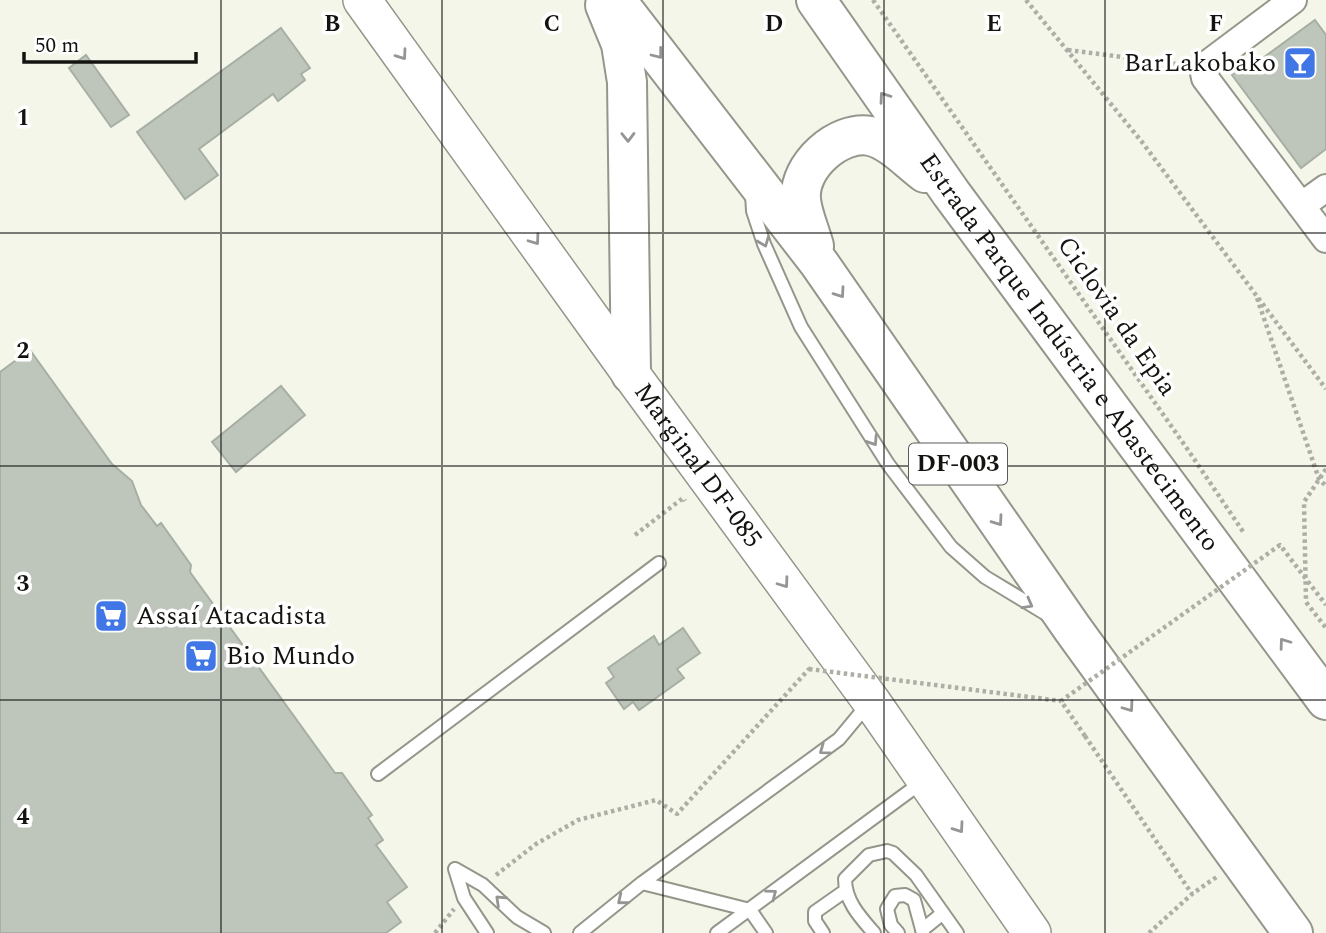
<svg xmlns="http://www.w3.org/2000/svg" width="1326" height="933" font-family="Spectral,serif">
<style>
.building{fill:#bec6bc;stroke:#a7afa5;stroke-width:2}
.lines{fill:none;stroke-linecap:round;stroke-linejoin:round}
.lane-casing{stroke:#95968b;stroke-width:16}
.street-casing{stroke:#95968b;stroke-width:30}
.secondary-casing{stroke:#95968b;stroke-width:40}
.highway-casing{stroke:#95968b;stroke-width:42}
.path{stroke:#adaea5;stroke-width:4.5;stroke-dasharray:3.5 3.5;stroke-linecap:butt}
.lane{stroke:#fff;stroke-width:12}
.street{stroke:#fff;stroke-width:26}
.secondary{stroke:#fff;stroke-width:37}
.highway{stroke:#fff;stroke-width:38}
.path-bridge{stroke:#adaea5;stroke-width:4.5;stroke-dasharray:3.5 3.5;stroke-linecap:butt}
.oneway{stroke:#959593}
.grid{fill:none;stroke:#131410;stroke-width:2;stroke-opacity:0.55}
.labels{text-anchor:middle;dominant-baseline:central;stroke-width:7;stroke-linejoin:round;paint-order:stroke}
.shield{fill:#fff;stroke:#5a5a58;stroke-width:2}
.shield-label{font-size:24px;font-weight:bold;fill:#131410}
.poi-label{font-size:26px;fill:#131410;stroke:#fff;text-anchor:start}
.street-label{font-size:26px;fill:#131410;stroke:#fff}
.grid-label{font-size:23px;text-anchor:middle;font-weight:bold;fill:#131410;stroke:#fff;stroke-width:7;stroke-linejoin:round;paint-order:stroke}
</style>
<rect width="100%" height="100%" fill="#f5f6ea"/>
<!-- building -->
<path class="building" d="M1315 20 1326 35V149L1301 168 1232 75 1253 59 1256 63Z
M281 28 310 68 301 74 305 80 278 101 273 94 199 149 218 175 185 199 137 132Z
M86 55 129 115 111 127 69 68Z
M30 350 112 464 132 481 141 505 157 526 161 523 191 565 190 572 335 773H342L372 815 368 818 383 840 376 845 407 887 387 902 401 922 386 933H0V372Z
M281 386 305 415 236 472 212 442Z
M683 628 700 653 677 669 684 678 639 710 633 702 624 709 606 683 614 677 608 668 654 636 659 645Z"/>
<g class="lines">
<defs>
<path id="lane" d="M752 194 753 211 764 244 801 327 888 464 951 547 985 577 1048 615
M378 774 659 563
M455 869 483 885 517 917 544 933
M455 869 464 898 487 933
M642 883 750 910 766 933
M922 930 943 913
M580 933 642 883 839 739 868 704
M717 933 922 782
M823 933 815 921V912L845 891
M874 933C860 917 845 901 845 879L869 855 887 851 893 853 916 875 957 933
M898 933 891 925 887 909 895 896 905 895 914 900 923 933"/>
<path id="street" d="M1293 0 1209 63 1204 73 1205 78 1326 239
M1301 206 1326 188"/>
<g id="secondary">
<path id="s1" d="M362 0 631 374 871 701 1032 933"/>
</g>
<g id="highway">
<path d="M616 0 819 263 1072 628 1293 933"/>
<path id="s2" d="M816 0 951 193 1326 700"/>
<path d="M605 5 621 44 627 82 631 374"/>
<path d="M814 246C810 231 802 214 801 199 798 166 839 130 870 136 890 140 909 161 925 173"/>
</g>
</defs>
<!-- lane casing -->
<use href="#lane" class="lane-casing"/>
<!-- street casing -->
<use href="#street" class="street-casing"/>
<!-- secondary casing -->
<use href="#secondary" class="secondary-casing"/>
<!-- highway casing -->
<use href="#highway" class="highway-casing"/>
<!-- path -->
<path class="path" d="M873 0 1188 450 1244 533
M1026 0 1142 142 1326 389
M1068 50 1184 65
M1257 298 1319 479 1326 486
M1326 469 1304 502 1306 602 1326 628
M635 535 683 498 685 501
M1085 736 1192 894
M496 875 536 844 578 820 656 800 677 814 809 669 806 666
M435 933 454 909
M1149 933 1192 894 1218 876"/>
<!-- lane -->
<use href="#lane" class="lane"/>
<!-- street -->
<use href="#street" class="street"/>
<!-- secondary -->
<use href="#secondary" class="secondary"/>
<!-- highway -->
<use href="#highway" class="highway"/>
<!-- path-bridge -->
<path class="path-bridge" d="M809 669 1061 701
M1085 736 1061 701 1280 545 1326 605"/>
</g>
<!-- one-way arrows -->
<defs><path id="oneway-chevron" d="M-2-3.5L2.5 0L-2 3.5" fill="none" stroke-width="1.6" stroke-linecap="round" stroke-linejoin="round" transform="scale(1.75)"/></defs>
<g class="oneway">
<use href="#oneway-chevron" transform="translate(658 54) rotate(52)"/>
<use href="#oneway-chevron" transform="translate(402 55) rotate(55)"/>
<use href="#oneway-chevron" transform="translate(884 97) rotate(-125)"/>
<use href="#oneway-chevron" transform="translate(628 137) rotate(89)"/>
<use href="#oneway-chevron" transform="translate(535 240) rotate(54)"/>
<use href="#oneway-chevron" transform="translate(764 242) rotate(69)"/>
<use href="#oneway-chevron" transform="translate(840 293) rotate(55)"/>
<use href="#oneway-chevron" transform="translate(873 441) rotate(57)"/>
<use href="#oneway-chevron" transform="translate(998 521) rotate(55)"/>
<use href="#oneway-chevron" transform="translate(784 583) rotate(54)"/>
<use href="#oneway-chevron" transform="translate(1028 604) rotate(29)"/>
<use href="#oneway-chevron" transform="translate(1284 643) rotate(-126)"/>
<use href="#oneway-chevron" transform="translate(1129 707) rotate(54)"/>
<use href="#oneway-chevron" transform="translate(824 750) rotate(144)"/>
<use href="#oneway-chevron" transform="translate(959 828) rotate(55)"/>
<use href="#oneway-chevron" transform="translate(772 894) rotate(-37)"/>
<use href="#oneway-chevron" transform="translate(500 900) rotate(-137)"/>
<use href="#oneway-chevron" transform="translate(622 900) rotate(141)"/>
</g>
<!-- grid -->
<path class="grid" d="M221 0V933M442 0V933M663 0V933M884 0V933M1105 0V933M0 233H1326M0 466H1326M0 700H1326"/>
<!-- icons -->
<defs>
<symbol id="bar-square" viewBox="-11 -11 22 22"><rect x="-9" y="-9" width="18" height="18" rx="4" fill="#4076e6" stroke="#fff"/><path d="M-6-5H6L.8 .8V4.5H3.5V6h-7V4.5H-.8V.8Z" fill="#fff"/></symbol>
<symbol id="supermarket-square" viewBox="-11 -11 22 22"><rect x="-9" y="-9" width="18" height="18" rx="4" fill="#4076e6" stroke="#fff"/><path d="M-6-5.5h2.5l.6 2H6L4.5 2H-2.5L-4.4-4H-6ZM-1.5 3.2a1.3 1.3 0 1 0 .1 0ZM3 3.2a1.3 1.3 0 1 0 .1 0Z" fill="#fff"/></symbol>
</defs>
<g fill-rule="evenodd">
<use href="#bar-square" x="1281" y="44" width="38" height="38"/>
<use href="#supermarket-square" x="92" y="597" width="38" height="38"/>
<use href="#supermarket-square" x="182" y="637" width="38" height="38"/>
</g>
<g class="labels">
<!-- shield labels -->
<rect class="shield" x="909" y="443.5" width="98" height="41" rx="5"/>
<g class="shield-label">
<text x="958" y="464">DF-003</text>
</g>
<!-- poi labels -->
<g class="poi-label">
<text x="1276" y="63" text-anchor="end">BarLakobako</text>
<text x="136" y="616">Assaí Atacadista</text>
<text x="226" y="656">Bio Mundo</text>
</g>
<!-- street labels -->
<g class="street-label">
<text transform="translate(1117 316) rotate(55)">Ciclovia da Epia</text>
<text stroke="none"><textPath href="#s2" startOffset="434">Estrada Parque Indústria e Abastecimento</textPath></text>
<text stroke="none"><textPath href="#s1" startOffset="574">Marginal DF-085</textPath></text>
</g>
</g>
<g class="grid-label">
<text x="332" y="31">B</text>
<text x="552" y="31">C</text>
<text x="774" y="31">D</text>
<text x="994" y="31">E</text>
<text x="1216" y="31">F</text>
<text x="23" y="125">1</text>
<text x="23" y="358">2</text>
<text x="23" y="591">3</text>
<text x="23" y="824">4</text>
</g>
<!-- scale -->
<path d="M24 52v10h172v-10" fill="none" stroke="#131410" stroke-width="3.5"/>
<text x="35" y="52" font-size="21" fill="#131410" stroke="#ffffff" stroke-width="5" paint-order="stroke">50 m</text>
</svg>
